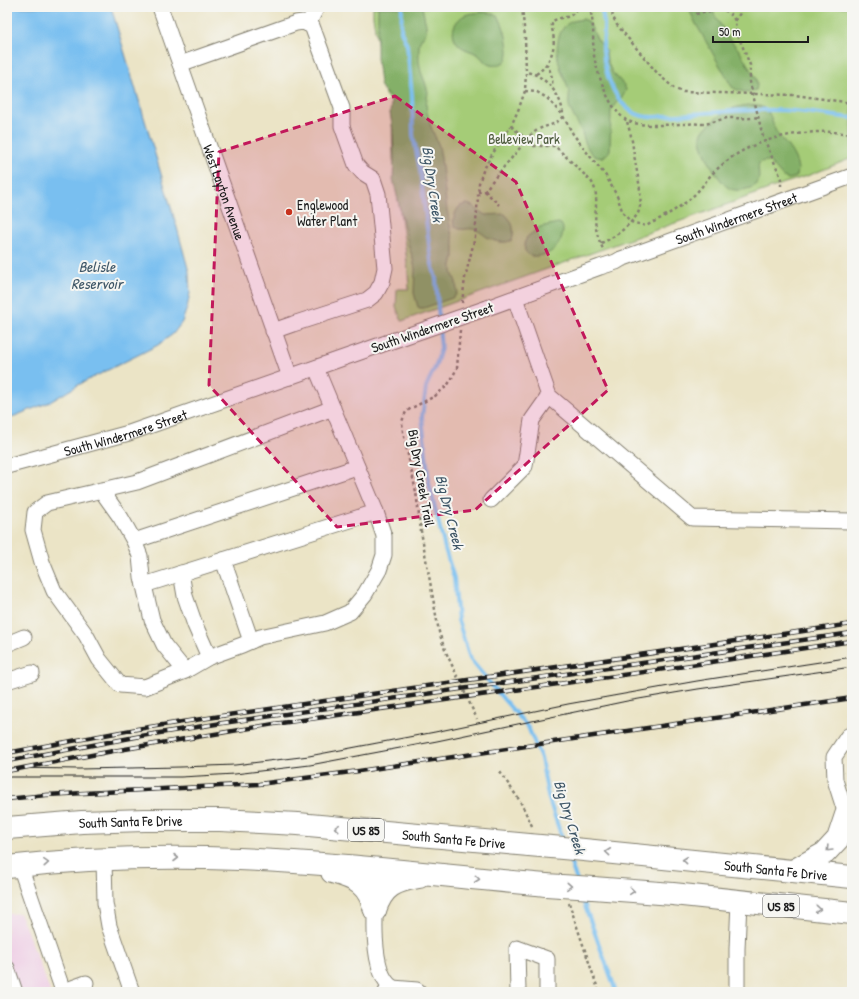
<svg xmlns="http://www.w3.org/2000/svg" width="859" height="999" font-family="'Patrick Hand',sans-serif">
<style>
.built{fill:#efd0e6}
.green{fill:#a5cc77;stroke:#60744a}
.forest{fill:#84b068;stroke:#506642}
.water{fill:#79bff0;stroke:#4a6e86}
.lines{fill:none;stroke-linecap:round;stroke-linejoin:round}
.stream{stroke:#79bff0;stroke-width:4}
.minor-casing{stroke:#848071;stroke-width:17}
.highway-casing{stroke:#848071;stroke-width:24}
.path{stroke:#848071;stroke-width:2.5;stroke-dasharray:3 3;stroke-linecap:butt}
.minor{stroke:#fff;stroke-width:15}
.highway{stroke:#fff;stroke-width:22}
.tram{stroke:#1c1c1c;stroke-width:1}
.rail-casing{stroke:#1c1c1c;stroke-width:4.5}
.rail{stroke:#f6f6f2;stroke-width:3;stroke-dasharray:9;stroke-linecap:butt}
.minor-bridge-casing{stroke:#848071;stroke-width:17;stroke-linecap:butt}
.highway-bridge-casing{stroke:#848071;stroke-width:24;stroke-linecap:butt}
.minor-bridge{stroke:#fff;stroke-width:15}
.highway-bridge{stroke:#fff;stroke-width:22}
.oneway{stroke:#999}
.marked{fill:#c2185b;fill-opacity:0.2;stroke:#c2185b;stroke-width:3;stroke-dasharray:8 5;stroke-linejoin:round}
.poi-dot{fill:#c8321e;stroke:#f6f6f2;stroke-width:1.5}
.labels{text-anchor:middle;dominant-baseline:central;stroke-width:4;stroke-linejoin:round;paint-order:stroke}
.shield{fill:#f6f6f2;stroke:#5d5d5c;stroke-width:1}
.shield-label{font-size:13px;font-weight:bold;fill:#1c1c1c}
.park-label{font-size:14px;fill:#4c5a3c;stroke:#f6f6f2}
.street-label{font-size:14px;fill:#1c1c1c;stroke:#f6f6f2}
.poi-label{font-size:14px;fill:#1c1c1c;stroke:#f6f6f2;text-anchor:start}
.water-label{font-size:15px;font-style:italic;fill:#3d5566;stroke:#f6f6f2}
</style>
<rect width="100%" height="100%" fill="#f6f6f2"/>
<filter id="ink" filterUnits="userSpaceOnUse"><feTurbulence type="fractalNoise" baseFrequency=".025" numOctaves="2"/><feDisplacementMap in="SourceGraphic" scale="8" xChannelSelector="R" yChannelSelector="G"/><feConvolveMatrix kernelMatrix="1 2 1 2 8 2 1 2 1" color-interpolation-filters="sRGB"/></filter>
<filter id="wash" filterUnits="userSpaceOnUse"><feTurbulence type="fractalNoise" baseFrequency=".012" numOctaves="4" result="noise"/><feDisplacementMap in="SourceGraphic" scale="16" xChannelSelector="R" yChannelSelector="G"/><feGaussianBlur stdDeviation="0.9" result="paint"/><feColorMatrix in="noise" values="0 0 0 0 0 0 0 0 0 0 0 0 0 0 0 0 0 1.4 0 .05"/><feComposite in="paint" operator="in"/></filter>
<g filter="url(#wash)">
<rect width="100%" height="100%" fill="#ebe4c6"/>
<!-- built -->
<path class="built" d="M20 913 50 991 49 992H7V914Z"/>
<!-- green -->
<path class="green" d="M373 7H852V158L810 175 782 184 731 203 402 321 396 307 397 289H409C407 245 397 202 393 159 392 140 392 122 393 104L385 95 373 16Z"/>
<!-- forest -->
<path class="forest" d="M378 7H422L426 25V32L420 41 419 47V61L421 72 425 82 428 92 426 105 427 112 431 127 439 146 441 158 447 210 454 246V257L452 265V271L453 275 456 282 457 291 456 295 452 298 424 308H420L418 307 414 293 415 269 413 259 409 247 393 179 394 156 393 131 390 113 391 104V99L382 89 380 84 377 58V37L378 25Z
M688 7H713L714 14 729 39 739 50 756 79 757 85 756 90C746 93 740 92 732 87L696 24Z
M483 12C489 13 494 13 498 17 504 23 508 43 508 52 508 55 507 58 506 61 498 66 491 68 484 61 482 58 480 56 477 54 472 51 465 50 460 46 449 36 452 22 465 15 470 13 477 13 483 12Z
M583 19 588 21 597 39 601 44 606 51 607 61 612 72 624 85 626 90 623 96 616 103 611 110 610 150C606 157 600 160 593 155 586 149 584 138 581 130 577 121 571 114 569 105 568 101 570 96 569 92 567 82 561 73 559 63 555 49 557 26 573 21 576 20 580 20 583 19Z
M748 105C753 106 760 105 764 108 772 113 772 126 777 133 779 137 782 140 785 143 792 151 802 167 796 177L789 179 783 177 769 161H764L759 163C757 170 761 178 757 184 754 187 750 188 746 189 739 191 732 191 726 186 717 178 696 144 702 132 704 129 708 126 711 123 725 110 730 108 748 105Z
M467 204 473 206 479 211 485 215 505 214C513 222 515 229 512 240 505 244 494 242 487 237 481 233 480 231 473 229 468 228 464 230 460 229 458 229 456 227 454 226 452 220 455 211 460 206 462 205 465 205 467 204Z
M558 223 561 224C564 228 563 231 562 236 557 252 545 257 530 256L525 251 524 244 527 237 540 227Z"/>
<!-- water -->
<path class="water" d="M7 7H111L176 224 189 272 190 293 187 308 182 322 173 334 158 345 80 384 50 402 7 419Z"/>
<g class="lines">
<!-- stream -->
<path class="stream" d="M402 7 401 31 407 45 412 95 413 135 420 170 431 260 436 279 439 321
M600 7C607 23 603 33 603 49 604 74 616 109 642 116 650 118 656 117 663 116 700 114 737 109 773 110 800 110 826 115 852 118
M439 327 441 348 436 365 426 387 422 417 429 483 445 549 454 578 458 620 470 659 505 701 528 727 541 758 548 796 563 841
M568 855 577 881
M581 895 613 983 616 992"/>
</g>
</g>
<g filter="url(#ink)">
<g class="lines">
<defs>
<g id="minor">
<path id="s1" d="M160 7 290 377"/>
<path d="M308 24 317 7"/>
<path d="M180 64 296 23 303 22 312 26 342 108V126L356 165 362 172 373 179 378 194 385 268 382 282 376 293 367 300 293 324 273 331"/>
<path d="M515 298 549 396 692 518 852 521"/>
<path id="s2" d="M487 308 600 267 616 262 621 259 852 176"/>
<path d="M316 368 376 512 384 536V555L379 570 365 594 350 612 325 623 260 637 242 645 209 657 185 671 145 687 120 685 99 659 86 635 54 591 42 562 33 530 35 512 47 503 137 482 333 408"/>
<path id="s3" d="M7 466 129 433 386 343"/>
<path d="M101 490 121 518 134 541 140 556 142 577 152 620 164 645 185 671"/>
<path d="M491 500 525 466 532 420 549 396"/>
<path d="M134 541 357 467"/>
<path d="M223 560 251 641"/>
<path d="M181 573 185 596 195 625 209 657"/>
<path d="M144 585 376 512"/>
<path d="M7 644 24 637"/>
<path d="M7 681 32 673"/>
<path d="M849 824 835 780 834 757 848 736 852 734"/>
<path d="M104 859 105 903 109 926 132 992"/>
<path d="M20 866 63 991"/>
<path d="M378 869C376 896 367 972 393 988"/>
<path d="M7 968 15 992"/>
<path d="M61 992 86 983"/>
<path d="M386 992 393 988 417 990 419 992"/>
<path d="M518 992 517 948 547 959V992"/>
<path d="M737 992V949L739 901"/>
</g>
<g id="highway">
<path id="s4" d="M7 828 82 822 145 820H220L298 824 529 845"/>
<path id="s5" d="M574 849 852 877"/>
<path d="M7 867C84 858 162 856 239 859 341 863 443 876 546 885"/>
<path d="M793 871 825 853 838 839 846 815"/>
<path d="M332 872C357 879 368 884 375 910"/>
<path d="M593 888 673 894 852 913"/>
<path d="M375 910C383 886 395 881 419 877"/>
</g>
</defs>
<!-- minor casing -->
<use href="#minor" class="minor-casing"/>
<!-- highway casing -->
<use href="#highway" class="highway-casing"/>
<!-- path -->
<path class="path" d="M589 7C596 25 591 43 595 61 600 80 609 108 626 120 628 121 631 122 634 123 651 127 668 124 686 124 692 123 698 124 704 124 712 123 720 119 728 118 738 118 748 119 758 117
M611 7 613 17 617 25 658 74 675 89 683 92 795 95 852 103
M696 14 703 12 711 11 716 8 721 9 728 12 733 17 735 21 736 30 750 65V82L762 133 768 148 779 173 781 179V186
M735 21 744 7
M546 64C551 71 553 78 552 87
M536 74C540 72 542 69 545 66 553 55 555 46 553 33 552 28 551 26 553 21 563 15 571 21 577 7
M525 91 537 92 547 98 563 116 573 134 589 155 606 176 617 196 623 213 631 222 646 226C665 216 683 207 697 192 703 186 707 179 713 173 742 144 778 134 818 132 829 131 841 133 852 134
M511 126 534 146H555L591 181C601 196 593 211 596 228 597 235 600 243 603 249
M485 191 499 205
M478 192 485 191C495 176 508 163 519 149 524 143 529 135 536 131 546 124 555 127 563 116 563 99 550 82 536 75 533 73 529 73 526 72
M601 243C611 239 618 234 626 227 630 223 634 219 637 215 645 202 637 175 635 160 633 152 633 144 631 136 630 131 628 126 627 121
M462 303 465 278 475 237 479 183 483 171 491 156 511 126 519 108 525 91 526 72 525 37 522 7
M460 330 457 368 451 380 447 386 435 396 410 409 406 412 404 416 402 422 403 432 416 492 421 531 439 632 445 650 477 719
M500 772 520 801 533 828
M569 903 599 992"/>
<!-- minor -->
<use href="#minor" class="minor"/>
<!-- highway -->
<use href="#highway" class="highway"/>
<!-- tram -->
<path class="tram" d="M7 768 79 769 181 767 235 765 309 756 435 732 568 704 697 681 852 657
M7 777H181L235 774 310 765 437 741 627 701 698 689 852 667"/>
<defs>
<path id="rail" d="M7 753 137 729 221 716 852 624
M7 761 141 736 216 724 852 633
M7 771 113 751 274 724 651 671 852 641
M7 799 46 795 259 784 359 771 627 731 852 698"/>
</defs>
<!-- rail casing -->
<use href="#rail" class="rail-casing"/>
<!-- rail -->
<use href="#rail" class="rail"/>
<defs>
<path id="minor-bridge" d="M386 343 487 308"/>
<path id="highway-bridge" d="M529 845 574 849
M546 885 593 888"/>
</defs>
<!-- minor-bridge casing -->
<use href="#minor-bridge" class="minor-bridge-casing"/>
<!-- highway-bridge casing -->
<use href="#highway-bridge" class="highway-bridge-casing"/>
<!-- minor-bridge -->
<use href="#minor-bridge" class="minor-bridge"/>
<!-- highway-bridge -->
<use href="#highway-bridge" class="highway-bridge"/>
</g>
<!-- one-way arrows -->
<defs><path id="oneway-chevron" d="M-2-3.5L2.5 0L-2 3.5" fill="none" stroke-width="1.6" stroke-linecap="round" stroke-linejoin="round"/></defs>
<g class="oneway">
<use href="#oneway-chevron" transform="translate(337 828) rotate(-175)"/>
<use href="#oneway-chevron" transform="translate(829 849) rotate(134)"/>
<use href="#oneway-chevron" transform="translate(608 852) rotate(-174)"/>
<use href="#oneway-chevron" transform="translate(176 858)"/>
<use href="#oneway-chevron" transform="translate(685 860) rotate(-174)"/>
<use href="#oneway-chevron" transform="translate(46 863) rotate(-4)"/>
<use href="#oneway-chevron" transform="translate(477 879) rotate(6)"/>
<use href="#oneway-chevron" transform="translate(569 886) rotate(4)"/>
<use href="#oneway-chevron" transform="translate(632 891) rotate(5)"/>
<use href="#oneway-chevron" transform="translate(818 909) rotate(6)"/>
</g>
</g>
<!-- marked area -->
<path class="marked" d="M395 96 516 182 608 390 475 510 337 527 209 385 219 152Z"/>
<!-- markers -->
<circle class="poi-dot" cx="289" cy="212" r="4"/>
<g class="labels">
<!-- shield labels -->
<g class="shield">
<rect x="348" y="819" width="36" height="22" rx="3"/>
<rect x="763" y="895" width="36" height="22" rx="3"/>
</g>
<g class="shield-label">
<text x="366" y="830">US 85</text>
<text x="781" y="906">US 85</text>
</g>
<!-- park labels -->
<g class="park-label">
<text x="524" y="138">Belleview Park</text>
</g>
<!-- street labels -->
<g class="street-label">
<text stroke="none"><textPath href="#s1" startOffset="196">West Layton Avenue</textPath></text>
<text stroke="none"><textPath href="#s2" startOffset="265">South Windermere Street</textPath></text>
<text transform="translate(432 327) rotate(-19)">South Windermere Street</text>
<text stroke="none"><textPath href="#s3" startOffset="123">South Windermere Street</textPath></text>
<text transform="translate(422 478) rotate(80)">Big Dry Creek Trail</text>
<text stroke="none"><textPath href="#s4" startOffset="124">South Santa Fe Drive</textPath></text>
<text stroke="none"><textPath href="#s4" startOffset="448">South Santa Fe Drive</textPath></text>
<text stroke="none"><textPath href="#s5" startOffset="203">South Santa Fe Drive</textPath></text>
</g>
<!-- poi labels -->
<g class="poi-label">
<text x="297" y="204">Englewood<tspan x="297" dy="16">Water Plant</tspan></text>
</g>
<!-- water labels -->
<g class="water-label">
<text transform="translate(433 184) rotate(82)">Big Dry Creek</text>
<text x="97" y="266">Belisle<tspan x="97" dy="17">Reservoir</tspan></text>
<text transform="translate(450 512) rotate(76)">Big Dry Creek</text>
<text transform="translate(570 817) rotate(73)">Big Dry Creek</text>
</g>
</g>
<!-- margin -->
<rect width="859" height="999" fill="none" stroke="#f6f6f2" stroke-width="24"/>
<!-- scale -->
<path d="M713 36v6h95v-6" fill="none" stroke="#1c1c1c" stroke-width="2"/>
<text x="719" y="36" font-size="12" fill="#1c1c1c" stroke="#f6f6f2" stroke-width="3" paint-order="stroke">50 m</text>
</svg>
